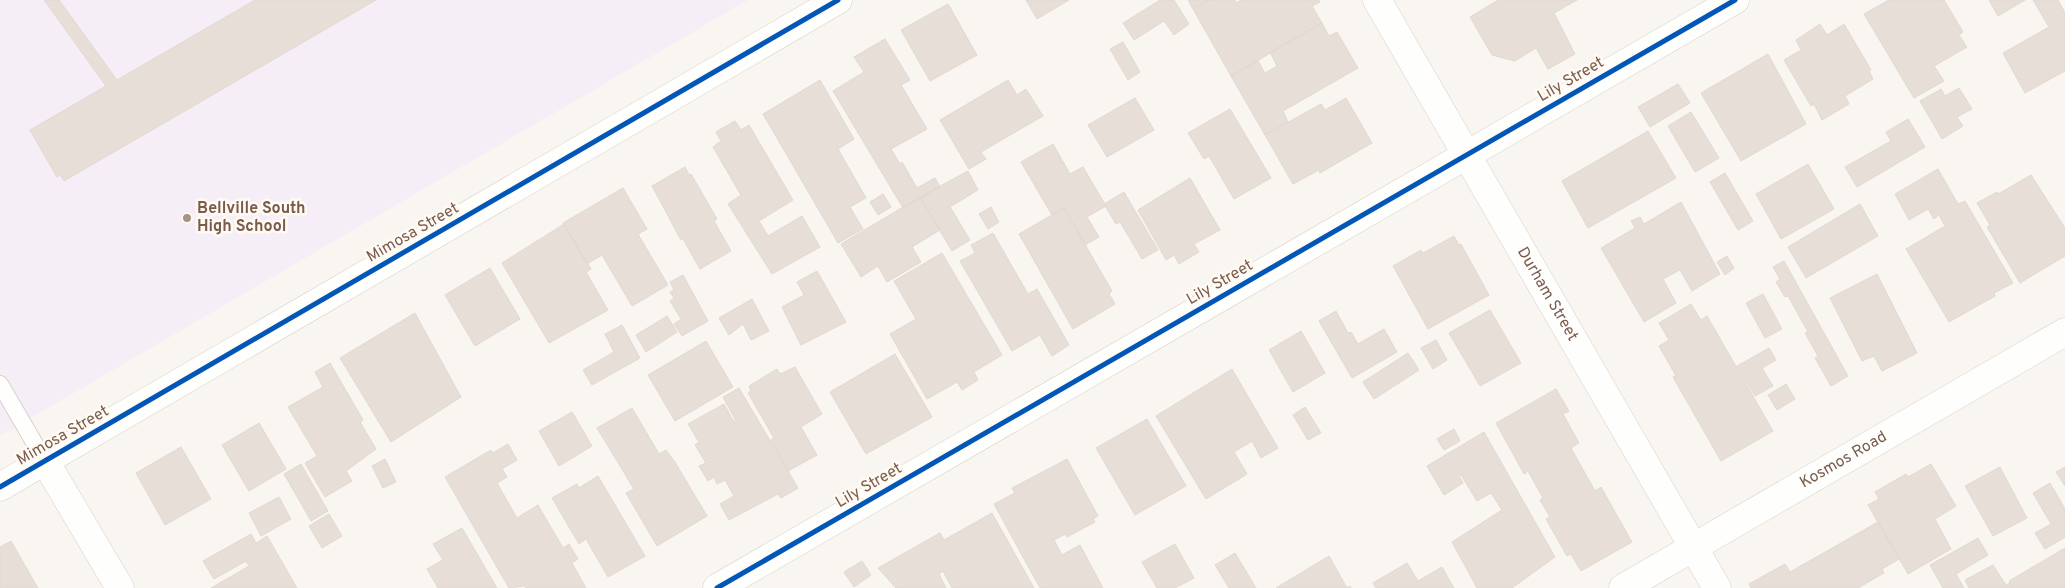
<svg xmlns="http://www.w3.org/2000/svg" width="2065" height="588" font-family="Overpass,sans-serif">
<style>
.education{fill:#f6eef6}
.building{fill:#e6ded7;stroke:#e2d8d2}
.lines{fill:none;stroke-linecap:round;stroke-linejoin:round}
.service-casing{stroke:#d7d1cb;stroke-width:18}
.minor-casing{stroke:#d7d1cb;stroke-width:29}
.service{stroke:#fefefd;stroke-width:16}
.minor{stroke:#fefefd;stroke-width:28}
.cycleway-casing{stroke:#fffaf3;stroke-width:8}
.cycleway{stroke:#0057b8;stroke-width:5}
.poi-dot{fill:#a69286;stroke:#fffaf3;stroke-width:2}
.labels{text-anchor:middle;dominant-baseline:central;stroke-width:5;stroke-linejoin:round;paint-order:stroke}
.street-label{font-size:16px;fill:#7a5c4d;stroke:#fffaf3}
.poi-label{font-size:16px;font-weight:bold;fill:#7a5c4d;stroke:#fffaf3;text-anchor:start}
</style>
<rect width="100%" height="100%" fill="#f9f5f0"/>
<!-- education -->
<path class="education" d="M0 0H748L0 436Z"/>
<!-- building -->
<path class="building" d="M44 0H59L117 80 255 0H376L64 181 60 175 57 177 30 130 106 86Z
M1026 0H1069L1037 19Z
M1160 0H1174L1189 24 1174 35 1164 21 1134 40 1123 23Z
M1188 0H1209L1193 9Z
M1209 0H1235L1236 3 1241 0H1319L1320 2 1312 6 1322 23 1231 76 1193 9Z
M1498 0H1577L1554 13 1575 54 1548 69 1536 48 1515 61 1492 55 1470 17Z
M1889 0H1944L1963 32 1959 35 1967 47 1934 66 1944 81 1914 98 1864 14Z
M1989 0H2025L1998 16Z
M2033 0H2058L2065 13V71L2025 93 2003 53 2049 27Z
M948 4 977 55 930 81 901 30Z
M1322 23 1329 36 1337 32 1358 68 1283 111 1288 122 1265 135 1231 76 1258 61 1265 73 1277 66 1270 52Z
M1820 24 1827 35 1844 24 1871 70 1869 71 1873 79 1845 96 1849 104 1822 120 1814 104 1811 106 1784 60 1801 50 1796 40Z
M885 39 910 80 901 85 927 129 891 149 900 164 902 162 917 188 935 178 940 187 903 208 833 91 864 72 854 57Z
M1123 42 1140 72 1128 80 1110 49Z
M1768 54 1806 124 1741 161 1701 93Z
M820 80 854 139 838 149 866 198 850 207 863 229 838 243 763 114Z
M1008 80 1017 95 1026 89 1043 116 981 152 986 159 969 169 940 120Z
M1678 84 1690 103 1650 127 1638 107Z
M1959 88 1972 109 1957 117 1963 126 1942 139 1920 101 1941 89 1945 96Z
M1135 98 1154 130 1107 157 1088 125Z
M1346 98 1372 143 1320 173 1319 170 1293 184 1265 135 1321 104 1325 110Z
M1230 109 1271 178 1234 199 1209 156 1204 159 1188 133Z
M1691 112 1719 158 1695 172 1668 126Z
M1908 119 1925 147 1857 187 1845 167 1891 141 1886 132Z
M735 121 741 130 749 125 793 200 759 221 768 236 802 216 820 247 772 274 728 204 741 195 713 147 721 141 716 132Z
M1648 131 1676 178 1588 228 1562 181Z
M1053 144 1070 174 1083 167 1106 206 1087 217 1099 237 1085 245 1064 208 1052 215 1021 162Z
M1808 164 1834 209 1781 239 1756 194Z
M685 167 689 175 691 174 717 219 714 221 731 251 700 269 683 239 681 240 652 186Z
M1938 169 1958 204 1965 201 2013 283 1994 293 1995 296 1949 322 1906 249 1945 226 1939 215 1934 219 1928 209 1909 220 1895 194Z
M968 171 978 190 950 207 970 240 952 251 920 197Z
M1725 173 1753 221 1738 230 1710 182Z
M2031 175 2065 228V256L2020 283 1987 227 1990 225 1977 203 1997 192 1998 194Z
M1190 178 1220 230 1194 244 1199 252 1179 264 1174 255 1166 260 1138 210Z
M623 188 647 229 638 234 668 285 632 306 602 255 587 264 563 223Z
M1124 192 1158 250 1142 259 1120 222 1116 224 1104 204Z
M883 194 891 207 878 215 870 202Z
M920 197 940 230 912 247 921 262 887 282 878 266 861 277 841 244Z
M1681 202 1720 274 1692 291 1680 270 1663 279 1676 303 1644 322 1601 248 1635 228 1631 221 1640 217 1644 224Z
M1860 204 1878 236 1806 278 1788 247Z
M991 207 999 222 988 229 979 214Z
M1064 208 1112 291 1109 294 1115 304 1073 329 1019 234Z
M564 224 591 269 586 272 608 310 549 343 502 263Z
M993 233 1028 294 1037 289 1069 345 1052 356 1040 335 1012 351 960 261 975 253 971 245Z
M1454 236 1459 245 1461 244 1489 295 1428 329 1393 266 1421 250 1423 253Z
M942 253 1002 355 974 372 978 380 962 390 957 382 927 399 890 334 916 319 894 281Z
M1727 256 1734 268 1725 275 1717 262Z
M1784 261 1848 376 1831 386 1815 358 1818 356 1805 333 1808 332 1788 296 1785 297 1776 282 1780 279 1773 267Z
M490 268 520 319 475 346 445 295Z
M817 271 846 322 801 345 782 307 804 295 797 282Z
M1877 274 1917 353 1882 371 1874 356 1862 361 1830 298Z
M683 275 708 321 682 336 674 324 681 319 670 301 674 298 670 292 674 290 670 282Z
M1763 294 1782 329 1765 338 1746 303Z
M752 299 769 331 751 340 743 324 729 335 719 318Z
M1691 304 1701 320 1707 316 1773 431 1721 461 1673 377 1676 376 1659 346 1669 340 1659 323Z
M1490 310 1521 363 1480 386 1449 333Z
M1336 311 1348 333 1351 332 1358 344 1384 329 1397 352 1352 378 1319 321Z
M415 313 461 397 391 442 340 358Z
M667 316 677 332 646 352 636 335Z
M622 325 640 358 592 385 583 370 614 352 605 334Z
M1301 331 1325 373 1293 392 1269 350Z
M1436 340 1447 360 1433 369 1421 348Z
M706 341 733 387 675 421 648 375Z
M1769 348 1776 360 1762 368 1773 386 1755 396 1737 366Z
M1408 353 1419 370 1374 399 1363 382Z
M895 354 932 417 866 454 830 392Z
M330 363 363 420 360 422 376 449 346 471 352 481 325 497 305 463 317 456 288 407 323 387 315 372Z
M795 367 822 414 801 427 817 455 788 471 771 440 774 438 748 393 751 391 749 386 777 369 780 374Z
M1232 369 1278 448 1261 458 1252 441 1234 452 1247 474 1206 499 1156 416Z
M1786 384 1795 399 1777 410 1768 395Z
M739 388 798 488 781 498 778 494 729 520 720 504 734 496 725 480 717 484 714 477 708 481 699 466 706 463 695 445 699 442 688 424 724 404 734 422 736 421 723 397Z
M1556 389 1569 411 1563 414 1579 443 1571 448 1595 491 1601 487 1632 542 1581 571 1571 554 1567 556 1546 519 1550 517 1540 500 1543 498 1528 471 1524 474 1496 423Z
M1305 407 1321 433 1308 440 1293 415Z
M632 408 659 454 666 450 675 462 707 516 657 546 626 493 634 489 597 428Z
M572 412 592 446 559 466 539 431Z
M1147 419 1186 486 1135 515 1096 448Z
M259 423 286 469 249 491 222 445Z
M1454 429 1460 441 1444 450 1437 439Z
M1484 432 1555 557 1512 588H1477L1452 542 1502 510 1491 493 1477 501 1461 475 1459 476 1463 483 1444 495 1427 466Z
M508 444 517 460 502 469 507 477 497 483 517 518 538 505 563 548 569 544 578 559 572 563 586 588H526L525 586 509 588 445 477 491 450 493 453Z
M181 447 211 499 165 525 136 473Z
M385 459 396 482 383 488 372 466Z
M1067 459 1098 516 1093 519 1095 522 1067 537 1065 534 1054 540 1062 555 1080 545 1103 588H1040L994 504 1015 493 1012 488Z
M301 464 328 511 311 521 284 474Z
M1931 464 1956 506 1935 519 1951 549 1908 574 1868 505 1879 499 1875 492 1906 474 1908 477Z
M2000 467 2027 518 1993 536 1965 486Z
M2065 467V486L2056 472Z
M598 476 645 556 608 577 586 539 579 544 552 498 577 484 579 488Z
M2050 483 2065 509V537L2045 549 2035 533 2051 524 2033 493Z
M279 497 291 519 261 536 249 513Z
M992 513 1034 588H952L943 571 939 574 946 588H896L878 568 940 533 944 540Z
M329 514 342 536 322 548 309 526Z
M1878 522 1899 559 1882 569 1884 573 1858 588H1751L1749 584 1785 564 1790 572Z
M462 528 497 588H438L427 569 443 560 433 544Z
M251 534 256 543 267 536 297 588H211L249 566 246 561 214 579 203 561Z
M1978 538 1988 555 1956 574 1964 588H1943L1930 565Z
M11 541 38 588H0V547Z
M1175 544 1194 578 1175 588H1157L1142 562Z
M2065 548V588H2013L2009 581Z
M1235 553 1256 588H1229L1215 565Z
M1329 556 1347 588 1350 586 1351 588H1276Z
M862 561 871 575 854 587 844 572Z
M1407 563 1418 581 1442 567 1454 588H1376L1373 583Z
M1993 565 2006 585 2010 583 2013 588H1969L1965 580Z"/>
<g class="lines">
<defs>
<path id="service" d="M0 384 45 461"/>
<g id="minor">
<path id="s1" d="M1377 0 1717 588"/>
<path d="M45 461 120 588"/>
<path d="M0 487 838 0"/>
<path d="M717 588 1735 0"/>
<path id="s2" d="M1623 588 2065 332"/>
</g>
</defs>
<!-- service casing -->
<use href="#service" class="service-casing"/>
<!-- minor casing -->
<use href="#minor" class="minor-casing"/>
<!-- service -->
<use href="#service" class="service"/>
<!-- minor -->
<use href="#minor" class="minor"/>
<defs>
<path id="cycleway" d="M0 487 838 0
M717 588 1735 0"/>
</defs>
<!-- cycleway casing -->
<use href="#cycleway" class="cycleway-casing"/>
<!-- cycleway -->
<use href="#cycleway" class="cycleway"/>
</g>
<!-- markers -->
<circle class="poi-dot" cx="187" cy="218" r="5"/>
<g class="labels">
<!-- street labels -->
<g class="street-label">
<text transform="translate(1571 80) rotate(-30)">Lily Street</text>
<text transform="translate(413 233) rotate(-30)">Mimosa Street</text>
<text transform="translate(1220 283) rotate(-30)">Lily Street</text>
<text stroke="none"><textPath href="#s1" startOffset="340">Durham Street</textPath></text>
<text transform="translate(63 436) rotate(-30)">Mimosa Street</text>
<text stroke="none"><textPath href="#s2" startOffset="255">Kosmos Road</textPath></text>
<text transform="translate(869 486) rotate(-30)">Lily Street</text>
</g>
<!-- poi labels -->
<g class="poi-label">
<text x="197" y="209">Bellville South<tspan x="197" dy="18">High School</tspan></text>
</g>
</g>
</svg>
